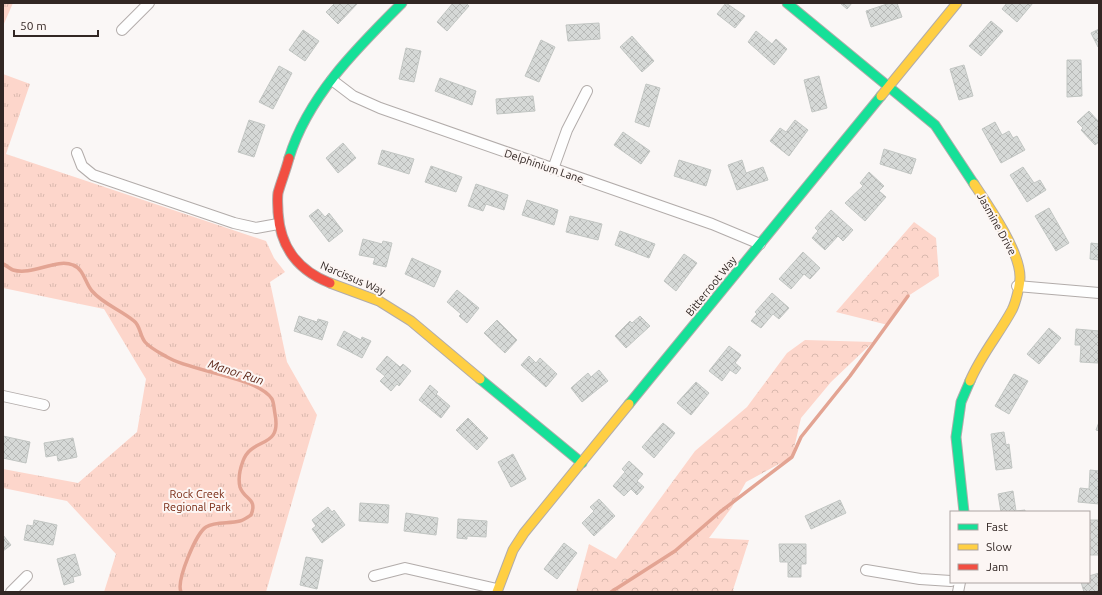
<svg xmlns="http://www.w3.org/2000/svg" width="1102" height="595" font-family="Ubuntu,sans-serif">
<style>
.forest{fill:url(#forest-crowns)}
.park{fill:url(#park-tufts)}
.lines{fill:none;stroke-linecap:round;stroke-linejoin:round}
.stream{stroke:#e3a493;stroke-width:3.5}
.building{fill:url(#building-cross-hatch);stroke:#c2c6c3}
.street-casing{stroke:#b2acaa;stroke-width:12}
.fast-casing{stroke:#b2acaa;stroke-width:11}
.slow-casing{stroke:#b2acaa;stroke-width:11}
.jam-casing{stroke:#b2acaa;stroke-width:11}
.street{stroke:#fefefe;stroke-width:10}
.fast{stroke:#16e098;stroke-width:9}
.slow{stroke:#ffcf43;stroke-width:9}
.jam{stroke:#f24e42;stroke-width:9}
.labels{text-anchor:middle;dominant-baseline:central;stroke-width:4;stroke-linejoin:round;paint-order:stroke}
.street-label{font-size:11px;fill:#322724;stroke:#fcf6f4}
.park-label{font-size:11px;fill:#76260f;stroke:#fcf6f4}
.water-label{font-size:12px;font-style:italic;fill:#551c0d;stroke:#fcf6f4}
</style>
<defs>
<pattern id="forest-crowns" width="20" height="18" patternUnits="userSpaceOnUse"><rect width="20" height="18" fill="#fdd6cb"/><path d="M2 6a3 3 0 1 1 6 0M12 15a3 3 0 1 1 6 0" fill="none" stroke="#d9b8ae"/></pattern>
<pattern id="park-tufts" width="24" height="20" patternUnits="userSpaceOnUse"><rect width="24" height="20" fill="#fdd6cb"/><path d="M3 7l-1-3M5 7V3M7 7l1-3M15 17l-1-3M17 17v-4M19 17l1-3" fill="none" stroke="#d9b8ae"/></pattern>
<pattern id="building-cross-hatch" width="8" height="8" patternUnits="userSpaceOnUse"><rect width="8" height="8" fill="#d6d9d7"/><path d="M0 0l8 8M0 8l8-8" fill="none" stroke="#b8bab8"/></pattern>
</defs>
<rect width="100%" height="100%" fill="#faf7f6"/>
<!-- forest -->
<path class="forest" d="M914 222 936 238 939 276 908 296 888 325 836 312Z
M805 340 873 342 831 382 801 418 792 457 746 482 732 507 709 538 749 540 733 590 735 592H576L589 544 616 559 695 451 747 407 787 353Z"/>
<!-- park -->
<path class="park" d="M3 3H13L3 26Z
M3 74 30 84 6 154 266 241 274 258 285 272 270 282 287 362 317 415 266 592H104L116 554 67 501 3 488V469L78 483 137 432 146 379 104 309 3 288Z"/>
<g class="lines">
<!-- stream -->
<path class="stream" d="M3 264C6 265 10 269 13 270 32 276 56 258 73 265 84 269 85 283 92 291 103 304 121 310 134 321 140 325 140 336 145 342 150 348 160 353 167 357 192 372 258 377 272 399 274 403 274 409 275 414 282 450 252 436 243 461 240 469 238 479 240 487 244 500 258 498 251 515 248 517 244 520 240 521 229 524 216 521 206 527 196 533 176 581 181 592
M611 592 675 551 720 512 792 457 801 437 850 376 908 296"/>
</g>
<!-- building -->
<path class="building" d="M335 3H358L338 24 326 12Z
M453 3H466L469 6 447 31 437 22Z
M726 3 745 16 735 28 717 14Z
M840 3H852L847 9Z
M890 3H897L902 17 871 27 866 11Z
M1007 3H1033L1017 22 1002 9Z
M991 21 1003 31 981 56 969 46Z
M599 23 600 39 568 41 566 25Z
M1099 29V46L1098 47 1091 33Z
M303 30 319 41 305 61 289 50Z
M756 31 772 44 776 39 787 49 774 65 748 42Z
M632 36 654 61 642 72 620 47Z
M541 40 555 47 539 82 525 76Z
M406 48 421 51 414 82 399 79Z
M1067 60H1081L1082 96 1067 97Z
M964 65 973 96 959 100 950 69Z
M279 66 292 73 273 109 259 102Z
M819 76 827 108 812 112 804 80Z
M440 78 476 91 472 105 435 91Z
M646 84 660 88 649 127 635 122Z
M533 96 535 111 497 114 496 99Z
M1089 111 1099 122V142L1095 145 1081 130 1083 128 1077 122Z
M249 120 265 125 254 157 238 152Z
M795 120 808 130 789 156 770 141 780 128 786 132Z
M995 122 1002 135 1009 131 1013 138 1017 136 1025 150 1001 163 982 129Z
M623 132 650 151 641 164 614 145Z
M343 143 356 158 338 173 326 158Z
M884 149 916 159 911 174 880 164Z
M382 150 414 159 409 174 378 164Z
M679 160 711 170 706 186 674 176Z
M742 160 746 173 763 167 768 180 737 190 728 165Z
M431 166 462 177 456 192 425 182Z
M1023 167 1034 183 1040 180 1046 190 1027 202 1010 175Z
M869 172 884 186 879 191 886 197 865 221 845 203 863 186 860 183Z
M476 184 508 195 504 210 486 204 483 211 468 206Z
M527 200 558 210 554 225 522 215Z
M1049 208 1069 243 1056 251 1035 216Z
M318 209 325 217 329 213 343 231 329 242 309 216Z
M831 210 853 230 843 241 838 236 825 250 812 238 818 231 815 228Z
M570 216 602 224 598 240 566 232Z
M620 231 655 244 649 258 615 245Z
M363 239 382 244 383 241 392 243 386 267 373 264 375 258 359 255Z
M1091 243 1099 244V260L1090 259Z
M803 252 820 268 810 279 804 274 791 289 779 279Z
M684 254 697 263 676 291 664 281Z
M412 258 441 271 434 287 405 274Z
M457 290 479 308 467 323 459 316 461 314 447 302Z
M772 293 789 308 779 319 773 314 761 328 751 321 757 314 755 312Z
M299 316 317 322 318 319 328 322 322 340 294 331Z
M640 316 650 326 626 348 615 336 630 321 632 323Z
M497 320 517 340 505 353 484 333Z
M1049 328 1061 338 1039 364 1027 354Z
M1076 329 1099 331 1098 363 1080 362 1081 345H1075Z
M344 331 361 340 362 337 371 341 362 358 337 345Z
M729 346 741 355 735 363 741 368 736 374 730 370 722 381 709 371Z
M387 356 400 367 403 364 411 371 399 386 397 384 391 391 380 381 385 376 376 369Z
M529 356 536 363 540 358 557 374 546 387 521 365Z
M599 370 608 381 582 402 571 388 588 373 591 377Z
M1014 374 1028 381 1009 414 995 406Z
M696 382 709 393 691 415 677 403Z
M430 385 438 392 436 394 450 406 441 418 419 400Z
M468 418 488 438 477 450 456 430Z
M1099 422V431L1096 430Z
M663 423 675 433 654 458 642 447Z
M1004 432 1006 445 1009 444 1012 468 996 470 991 434Z
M3 436 30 442 26 463 3 458Z
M73 438 77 457 58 461 57 455 46 457 44 443Z
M513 454 526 479 511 487 498 462Z
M629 461 643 474 637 481 644 487 637 495 631 489 624 496 613 486 625 472 622 469Z
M1090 470 1099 471V504L1078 502 1080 488 1089 489Z
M1013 491 1016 511 1025 510V512H1001L998 494Z
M599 499 615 516 594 536 582 523 594 511 590 507Z
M840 500 846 513 811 529 805 516Z
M360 503 389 505 388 523 359 521Z
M328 507 332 512 334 510 345 525 322 543 312 529 316 526 312 520Z
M406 513 438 518 436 535 404 531Z
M458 519 487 521 486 537 467 536V539L457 538Z
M34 520 57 525 53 545 24 540 27 525 33 526Z
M1089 520H1099V555H1089Z
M3 535 11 545 3 551Z
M564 543 577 553 557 579 544 569Z
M779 544H806V564H801V577H788V562H780Z
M75 554 81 575 73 577 74 582 64 585 57 559Z
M306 557 323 560 317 589 300 585Z
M1099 573V592H1084L1081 582H1089V576Z"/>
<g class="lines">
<defs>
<path id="street" d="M122 30 149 3
M332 80 353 96 380 108 712 224 760 244
M77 153 82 166 93 175 234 223 256 228 278 224
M553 169 567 130 587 91
M1017 286 1099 293
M3 396 44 405
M866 570 920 579 951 581
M374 576 405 568 497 589
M11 592 27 576
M958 592 960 582"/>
<path id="fast" d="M787 3 935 125 974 184
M289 158C308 96 357 48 402 3
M480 379 582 463
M629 404 881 96
M964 512 956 437 961 402 970 381"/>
<path id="slow" d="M881 96 957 3
M330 283 379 301 411 321 480 379
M970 381C981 355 999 334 1012 310 1016 302 1020 285 1020 277 1020 251 988 205 974 184
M497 592 513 550 524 533 629 404"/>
<path id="jam" d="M289 158C286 170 281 182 278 193 277 199 278 206 278 212 280 247 297 270 330 283"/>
</defs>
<!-- street casing -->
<use href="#street" class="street-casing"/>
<!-- fast casing -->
<use href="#fast" class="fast-casing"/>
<!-- slow casing -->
<use href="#slow" class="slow-casing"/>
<!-- jam casing -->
<use href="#jam" class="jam-casing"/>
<!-- street -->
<use href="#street" class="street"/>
<!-- fast -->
<use href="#fast" class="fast"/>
<!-- slow -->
<use href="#slow" class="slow"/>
<!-- jam -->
<use href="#jam" class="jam"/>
</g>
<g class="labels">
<!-- street labels -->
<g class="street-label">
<text transform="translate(544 166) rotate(19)">Delphinium Lane</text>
<text transform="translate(997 224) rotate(61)">Jasmine Drive</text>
<text transform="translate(353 278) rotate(23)">Narcissus Way</text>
<text transform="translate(711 286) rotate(-51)">Bitterroot Way</text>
</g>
<!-- park labels -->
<g class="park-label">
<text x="197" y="494">Rock Creek<tspan x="197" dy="13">Regional Park</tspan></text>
</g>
<!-- water labels -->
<g class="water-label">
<text transform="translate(236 372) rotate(18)">Manor Run</text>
</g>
</g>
<!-- border -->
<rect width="1102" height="595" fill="none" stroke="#322724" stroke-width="8"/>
<!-- legend -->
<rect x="950" y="511" width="140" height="72" fill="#fcf6f4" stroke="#aba3a1"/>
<rect x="958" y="524" width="20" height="6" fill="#16e098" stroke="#aba3a1"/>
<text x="986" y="531" font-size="12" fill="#322724">Fast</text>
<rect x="958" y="544" width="20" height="6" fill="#ffcf43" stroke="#aba3a1"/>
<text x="986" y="551" font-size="12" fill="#322724">Slow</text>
<rect x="958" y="564" width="20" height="6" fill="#f24e42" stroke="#aba3a1"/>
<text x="986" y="571" font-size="12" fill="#322724">Jam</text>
<!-- scale -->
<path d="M14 30v6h84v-6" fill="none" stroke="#322724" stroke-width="2"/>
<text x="20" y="30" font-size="12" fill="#322724" stroke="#fcf6f4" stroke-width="3" paint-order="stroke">50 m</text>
</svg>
